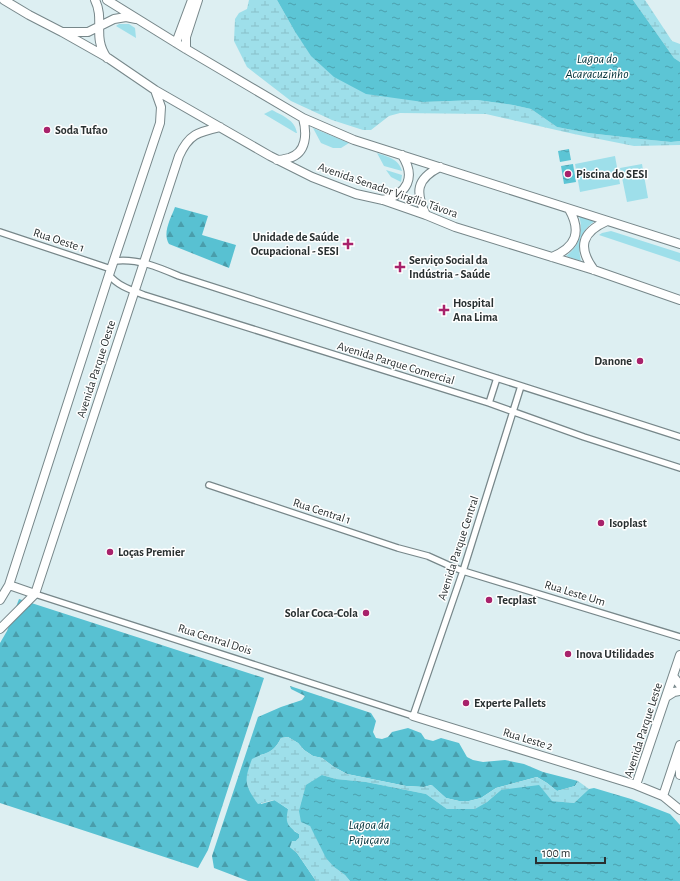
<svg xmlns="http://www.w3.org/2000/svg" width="680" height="881" font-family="'Alegreya Sans',sans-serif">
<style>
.green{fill:#9edfea}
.forest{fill:url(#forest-firs)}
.wetland{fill:url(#wetland-marsh)}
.water{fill:url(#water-ripples)}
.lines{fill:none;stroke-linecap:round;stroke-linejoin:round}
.street-casing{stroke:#77878a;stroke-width:8}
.secondary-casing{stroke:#77878a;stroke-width:10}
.street{stroke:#fff;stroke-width:5.5}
.secondary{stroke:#fff;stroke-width:8}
.poi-dot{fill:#a8226b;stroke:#fff;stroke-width:1.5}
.labels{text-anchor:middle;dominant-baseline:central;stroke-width:3;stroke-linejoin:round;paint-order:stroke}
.poi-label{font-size:12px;font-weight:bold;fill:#293031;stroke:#fff;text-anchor:start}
.street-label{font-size:12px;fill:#293031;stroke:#fff}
.water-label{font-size:13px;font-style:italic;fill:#003139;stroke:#fff}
</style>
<defs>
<pattern id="forest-firs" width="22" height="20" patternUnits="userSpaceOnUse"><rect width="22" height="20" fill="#58c1d2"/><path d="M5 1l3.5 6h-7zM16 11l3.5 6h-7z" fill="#499dab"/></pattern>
<pattern id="wetland-marsh" width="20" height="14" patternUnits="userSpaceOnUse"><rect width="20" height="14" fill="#9edfea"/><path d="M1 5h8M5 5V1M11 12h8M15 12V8" fill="none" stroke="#88c0c9"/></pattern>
<pattern id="water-ripples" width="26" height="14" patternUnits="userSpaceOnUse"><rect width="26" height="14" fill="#5cc5d5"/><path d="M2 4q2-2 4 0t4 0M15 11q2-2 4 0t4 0" fill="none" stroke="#4ca0ad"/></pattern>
</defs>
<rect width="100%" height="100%" fill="#ddeff2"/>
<!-- green -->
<path class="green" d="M119 24H129L135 28 136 38 116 26Z
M272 110C283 116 295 120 297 133H296L264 114Z
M313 128 349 143 341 148H333L321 143Z
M377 153C388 157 399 159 402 171L384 166Z
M615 156 620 184 580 192 575 164Z
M642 164 648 198 627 202 620 168Z
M386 170 402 175 401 182 391 177Z
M579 216 595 221C580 231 577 244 581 261L566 256C579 247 584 232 579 216Z
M611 231 680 253V262L599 235 602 233Z"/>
<!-- forest -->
<path class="forest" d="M175 207 208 216 202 235 236 245 229 268 169 244C162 233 171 218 175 207Z
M19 599 264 678 208 850 198 868 0 803V643L7 631Z
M290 686 371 713 376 721 373 732 376 738 382 739 388 737 392 732 408 728 421 733 425 739 433 741 441 738 459 743 467 757 473 760 483 762 505 760 524 764 543 772 578 781 575 786 557 791 547 783 537 777 496 788 481 798 469 801H459L446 798 431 785 424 787 406 786 347 774 334 767 322 758 313 756 304 750 298 743 288 737 281 738C277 747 270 754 260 755L261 804 275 800 288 809 294 831 299 834V838L290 847 297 853 316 881H248L214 868 212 856 258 717 281 707 302 700 305 696 291 689Z"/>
<!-- wetland -->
<path class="wetland" d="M249 0H277L294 30 423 102 477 100 513 105 531 109 557 127 588 133 641 139 671 142 680 141V145L634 146 574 134 486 114 400 113 389 116 371 130H363L332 120 291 101 247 67 234 41 235 19 239 13 247 9Z
M633 0H645L672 41 680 44V62L674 58Z
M288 737 298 743 304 750 313 756 322 758 334 767 347 774 406 786 424 787 432 785 446 798 459 801H469L481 798 496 788 537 777 547 783 557 791 575 786 578 781 589 789 574 803 552 801 501 790 487 802 476 809H447L426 794 366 782 336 779 322 775 310 826 334 867 345 875 350 881H316L297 853 290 847 292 841H296L299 838V834C287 826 285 823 288 809L274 800 258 804C244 785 244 780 252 759 266 752 273 754 281 738Z"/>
<!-- water -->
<path class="water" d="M277 0H633L674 58 680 62V141L671 142 641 139 588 133 557 127 531 109 513 105 477 100 423 102 366 94 334 77 311 56 294 30Z
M569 149 571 160 560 162 558 151Z
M573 164 576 182 564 184 561 166Z
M322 775 336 779 366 782 426 794 447 809H475L487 802 501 790 539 785 552 801 574 803 589 789 594 788 631 799 670 814 680 825V881H350L345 875 334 867 326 858 310 826 301 822 299 811 306 785Z"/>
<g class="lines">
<defs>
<path id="street" d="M0 232 111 269
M114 261C137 258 158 267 179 276L680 437
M109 275C118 286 131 290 144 295L489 403 584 437 680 468
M489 403 497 378
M209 485 398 548 428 556 448 565 463 571 680 637
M35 594 413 716 463 571 521 386"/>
<path id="secondary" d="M4 0 29 15 62 32 108 58 155 90 270 156 312 177 356 194 383 200 426 215 455 227 594 270 680 300
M95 0C105 20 92 37 107 58
M107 0 186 49 303 118 354 140 680 244
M63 32H88L114 19 126 17 136 19
M176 43 192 0
M186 49V37L198 0
M277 160C281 160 285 159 289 158 307 153 307 133 303 118
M383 200C408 194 416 177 402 155
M426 215C415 192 416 179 440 167
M552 257C576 247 582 232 569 209
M594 270C577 247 582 232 607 221
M9 585 35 594
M0 600 9 585 109 275 160 123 161 107 155 90
M0 629 35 594 179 156C189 134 198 132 220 127
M673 676 680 685
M666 697 674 692 680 691
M413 716 636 785 663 796 680 810
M680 754V775
M636 785 680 655
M663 796 680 745"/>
</defs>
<!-- street casing -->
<use href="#street" class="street-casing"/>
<!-- secondary casing -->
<use href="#secondary" class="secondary-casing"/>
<!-- street -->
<use href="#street" class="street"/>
<!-- secondary -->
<use href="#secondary" class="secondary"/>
</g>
<!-- markers -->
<g class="poi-dot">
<circle cx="47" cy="130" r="4"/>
<circle cx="568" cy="174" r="4"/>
<path d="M346 238h4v4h4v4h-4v4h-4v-4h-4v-4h4z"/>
<path d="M398 261h4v4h4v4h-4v4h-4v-4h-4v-4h4z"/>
<path d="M442 304h4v4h4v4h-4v4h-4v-4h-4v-4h4z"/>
<circle cx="640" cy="361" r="4"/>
<circle cx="601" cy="523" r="4"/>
<circle cx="110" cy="552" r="4"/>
<circle cx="489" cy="600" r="4"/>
<circle cx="366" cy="613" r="4"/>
<circle cx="568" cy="654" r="4"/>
<circle cx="466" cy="703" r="4"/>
</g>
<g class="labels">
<!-- poi labels -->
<g class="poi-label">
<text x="55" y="130">Soda Tufao</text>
<text x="576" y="174">Piscina do SESI</text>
<text x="339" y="237" text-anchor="end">Unidade de Saúde<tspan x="339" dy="14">Ocupacional - SESI</tspan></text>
<text x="409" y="260">Serviço Social da<tspan x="409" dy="14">Indústria - Saúde</tspan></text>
<text x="453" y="303">Hospital<tspan x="453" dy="14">Ana Lima</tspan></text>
<text x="632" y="361" text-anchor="end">Danone</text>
<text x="609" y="523">Isoplast</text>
<text x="118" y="552">Loças Premier</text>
<text x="497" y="600">Tecplast</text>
<text x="358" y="613" text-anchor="end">Solar Coca-Cola</text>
<text x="576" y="654">Inova Utilidades</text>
<text x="474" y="703">Experte Pallets</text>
</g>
<!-- street labels -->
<g class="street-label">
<text transform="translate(388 190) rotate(19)">Avenida Senador Virgílio Távora</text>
<text transform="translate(59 240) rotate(18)">Rua Oeste 1</text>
<text transform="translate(396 363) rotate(17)">Avenida Parque Comercial</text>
<text transform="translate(96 369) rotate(-72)">Avenida Parque Oeste</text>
<text transform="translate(322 511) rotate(18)">Rua Central 1</text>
<text transform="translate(458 548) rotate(-72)">Avenida Parque Central</text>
<text transform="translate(575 593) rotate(17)">Rua Leste Um</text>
<text transform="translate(215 639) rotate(18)">Rua Central Dois</text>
<text transform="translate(643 730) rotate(-72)">Avenida Parque Leste</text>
<text transform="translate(528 739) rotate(17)">Rua Leste 2</text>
</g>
<!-- water labels -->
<g class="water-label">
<text x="597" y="59">Lagoa do<tspan x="597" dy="15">Acaracuzinho</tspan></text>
<text x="369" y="825">Lagoa da<tspan x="369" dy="15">Pajuçara</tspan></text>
</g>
</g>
<!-- scale -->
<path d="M536 857v6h69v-6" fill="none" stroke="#293031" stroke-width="2"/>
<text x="542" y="857" font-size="12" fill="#293031" stroke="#ffffff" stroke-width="3" paint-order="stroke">100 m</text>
</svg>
